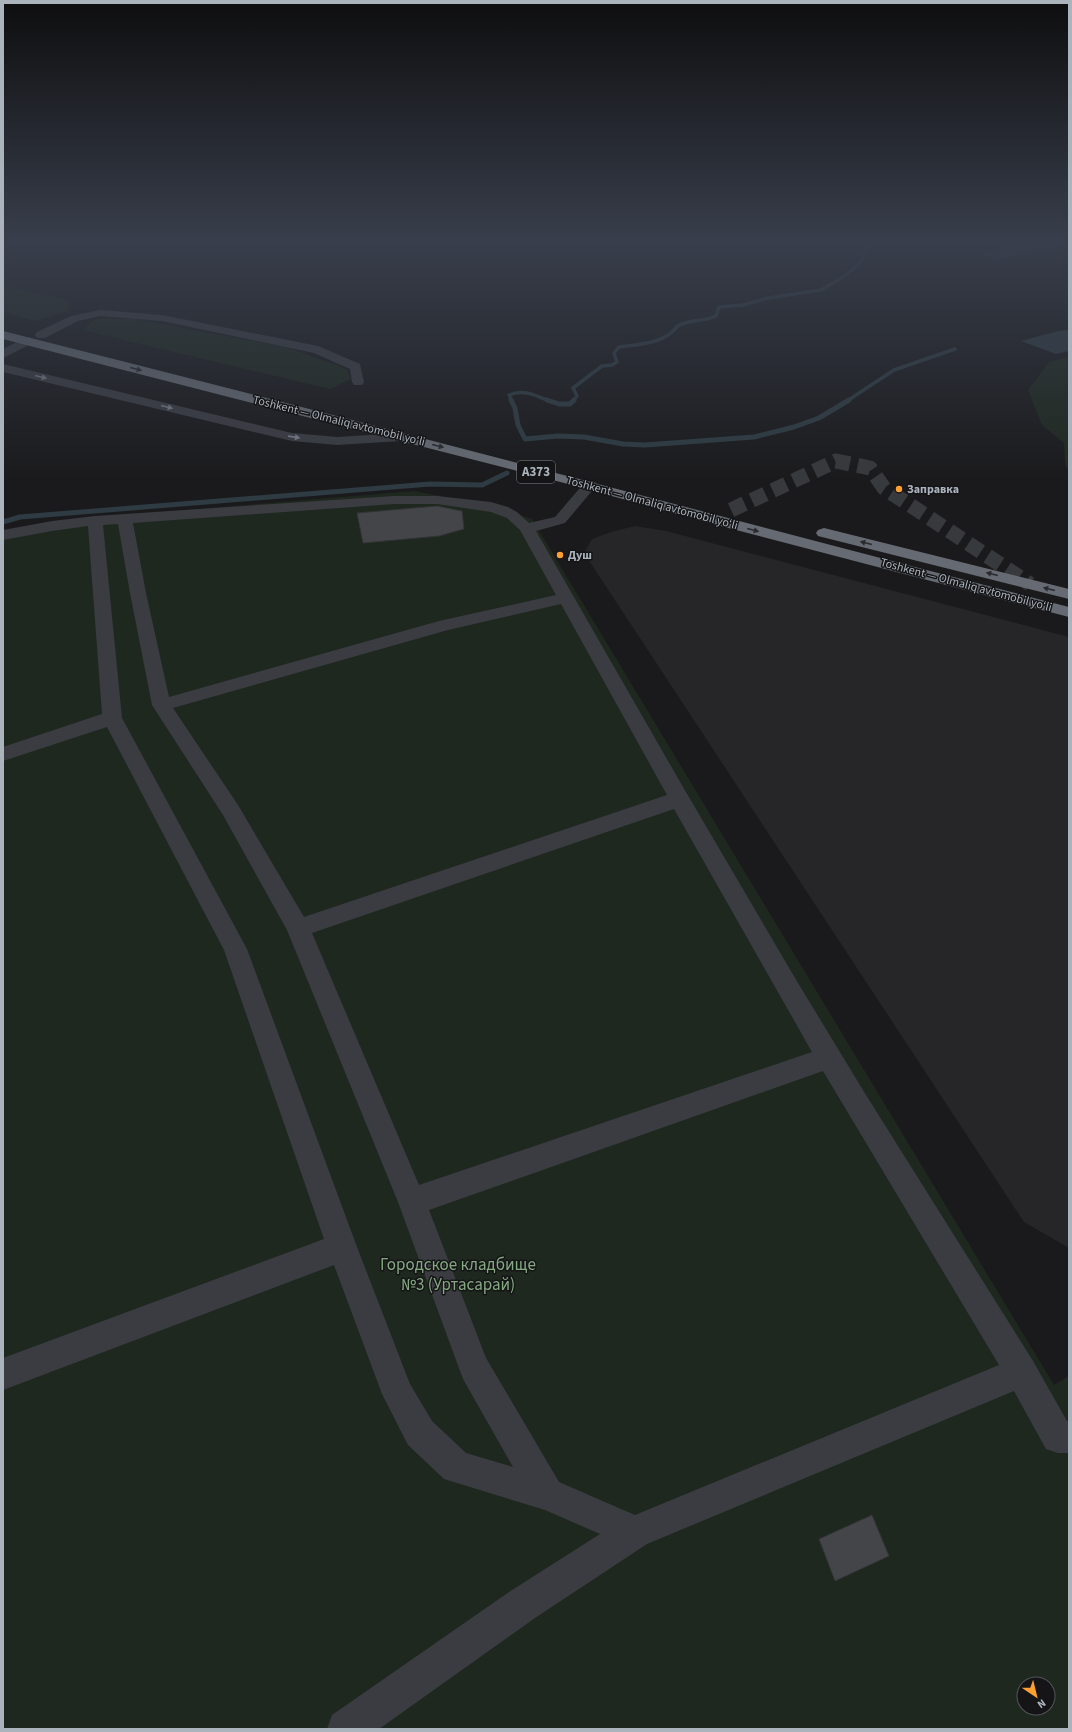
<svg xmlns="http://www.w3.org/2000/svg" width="1072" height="1732" font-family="'Source Sans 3',sans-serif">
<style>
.built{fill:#262629}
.green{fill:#1f281f;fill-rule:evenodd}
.water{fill:#2e3b42}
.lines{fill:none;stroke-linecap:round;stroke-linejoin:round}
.stream-far1{stroke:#2e3b42;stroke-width:3.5}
.stream{stroke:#2e3b42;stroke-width:5}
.building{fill:#444549;stroke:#343438}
.minor-tunnel{stroke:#37393c;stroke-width:15;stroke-dasharray:15 8;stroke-linecap:butt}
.minor{fill:#3a3c42;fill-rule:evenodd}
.highway{fill:#666b73;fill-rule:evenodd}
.oneway{fill:#292a2e}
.oneway2{fill:#787d86}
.poi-dot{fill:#fe9f30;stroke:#151517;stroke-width:1.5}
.labels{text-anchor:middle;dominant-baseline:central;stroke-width:3;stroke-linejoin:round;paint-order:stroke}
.far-street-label{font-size:12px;fill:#abb3bd;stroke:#151517}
.far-poi-label{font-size:12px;font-weight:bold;fill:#abb3bd;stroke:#151517;text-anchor:start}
.shield{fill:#151517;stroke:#7e848b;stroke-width:1}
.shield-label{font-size:13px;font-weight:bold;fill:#abb3bd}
.near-park-label{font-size:17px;fill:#84a981;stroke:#151517}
</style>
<rect width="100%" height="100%" fill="#1a1a1c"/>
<!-- built -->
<path class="built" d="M635 526 666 531 1069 637V1248L1024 1222 584 553 592 539 611 532Z"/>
<!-- green -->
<path class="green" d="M3 285 70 301 68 311 35 321 3 312Z
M96 319H134L286 347 347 369 351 379 330 389 82 330Z
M1069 357V472L1065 464 1064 443 1042 425 1028 390 1049 362Z
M414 491 488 505 532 519 1054 1385 1069 1376V1729H3V533L67 520ZM1024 1684H1048V1708H1024Z"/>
<!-- water -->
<path class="water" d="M1017 239H1069V241L1064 245 997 260 983 255Z
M1069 330V351L1056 354 1021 341 1058 331Z"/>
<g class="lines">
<!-- stream-far1 -->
<path class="stream-far1" d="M512 401 509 395C524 389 535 395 549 401
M573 401 577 396 573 388 602 366 612 365 617 362 614 353 619 347C634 345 655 344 668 335 674 332 675 326 682 324 693 320 705 321 716 316L719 307 743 305 768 298 821 290 843 277 860 263 871 239
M847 401 894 370 955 349"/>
<!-- stream -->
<path class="stream" d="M511 400 515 408 518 425 525 439 558 436 584 437 623 444 645 445 754 437 794 427 819 418 849 400
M547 400 559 404H570L574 400
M3 522 20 517 430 484 482 485 507 473"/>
</g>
<!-- building -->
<path class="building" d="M437 506 462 511 464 529 439 536 363 543 357 513Z
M872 1515 889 1556 835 1581 819 1539Z"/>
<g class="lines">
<!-- minor-tunnel -->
<path class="minor-tunnel" d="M731 510 836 461 870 468 884 488 1030 584"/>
<!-- minor -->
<path class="minor" d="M100 310 162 315 318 346 360 364 364 382 362 385H354L352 382 350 369 314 353 162 321 100 316 78 321 45 338H37L35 335 37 332 71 316Z
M27 337 31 338 33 341 31 344 3 358V349Z
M3 364 292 433 337 437 401 433 406 434 408 437 406 440 401 441 337 445 292 441 3 372Z
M590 481 595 482 597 485 565 523 536 531 683 787 798 983 866 1095 1033 1361 1067 1421H1069V1453H1058L1046 1449 1014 1391 647 1544 535 1618 379 1729H327L332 1715 509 1592 600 1534 545 1510 444 1479 408 1445 382 1394 334 1265 3 1390V1358L324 1239 224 950 107 727 3 761V747L102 714 88 526 52 531 3 540V530L52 521 95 516 394 496H437L491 502 508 507 517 512 529 523 555 517 585 482ZM394 504H437L491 512 507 518 520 530 556 595 439 621 169 697 146 593 133 523ZM118 524 130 593 152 705 223 815 287 930 398 1202 463 1379 513 1467 466 1453 432 1421 410 1384 357 1247 247 949 122 718 103 525ZM561 604 667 795 304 917 238 805 173 708 448 630ZM674 809 812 1052 419 1185 312 933ZM823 1071 999 1365 635 1515 559 1482 486 1358 429 1210Z"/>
<!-- highway -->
<path class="highway" d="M3 331C359 420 714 515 1069 607V617L717 525 572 485 3 339Z
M824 528 1069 589V599L818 536 816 533 818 530Z"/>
</g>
<!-- one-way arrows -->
<defs><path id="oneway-solid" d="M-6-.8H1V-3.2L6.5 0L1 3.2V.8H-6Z"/></defs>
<g class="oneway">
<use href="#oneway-solid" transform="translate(136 369) rotate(14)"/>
<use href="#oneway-solid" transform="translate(438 446) rotate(14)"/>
<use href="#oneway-solid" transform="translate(753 530) rotate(15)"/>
<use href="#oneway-solid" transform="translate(866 543) rotate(-166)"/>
<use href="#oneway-solid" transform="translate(992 574) rotate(-166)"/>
<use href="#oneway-solid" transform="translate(1049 589) rotate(-166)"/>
</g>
<g class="oneway2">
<use href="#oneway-solid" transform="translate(41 377) rotate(14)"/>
<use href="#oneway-solid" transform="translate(167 407) rotate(14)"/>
<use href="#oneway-solid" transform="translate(294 437) rotate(8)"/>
</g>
<!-- sky -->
<linearGradient id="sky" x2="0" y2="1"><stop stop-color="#0e0e0f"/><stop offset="0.5" stop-color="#383e4b"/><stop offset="1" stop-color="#383e4b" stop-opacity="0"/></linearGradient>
<rect width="1072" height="481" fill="url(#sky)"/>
<!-- markers -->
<g class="poi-dot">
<circle cx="899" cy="489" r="4"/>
<circle cx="560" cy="555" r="4"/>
</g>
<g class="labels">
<!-- far-street labels -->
<g class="far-street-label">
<text transform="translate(339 421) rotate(14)">Toshkent — Olmaliq avtomobil yo‘li</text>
<text transform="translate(652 503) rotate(15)">Toshkent — Olmaliq avtomobil yo‘li</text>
<text transform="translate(966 585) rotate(15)">Toshkent — Olmaliq avtomobil yo‘li</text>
</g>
<!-- far-poi labels -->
<g class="far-poi-label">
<text x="907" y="489">Заправка</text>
<text x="568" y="555">Душ</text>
</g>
<!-- shield labels -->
<rect class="shield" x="517" y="461" width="38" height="22" rx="3"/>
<g class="shield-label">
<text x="536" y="472">A373</text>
</g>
<!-- near-park labels -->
<g class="near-park-label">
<text x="458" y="1265">Городское кладбище<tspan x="458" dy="20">№3 (Уртасарай)</tspan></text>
</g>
</g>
<!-- border -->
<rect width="1072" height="1732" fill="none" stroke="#abb3bd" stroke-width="8"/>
<!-- north arrow -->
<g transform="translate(1036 1696) rotate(145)"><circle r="19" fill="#151517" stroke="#515459"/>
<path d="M0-3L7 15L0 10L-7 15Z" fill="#fe9f30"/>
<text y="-6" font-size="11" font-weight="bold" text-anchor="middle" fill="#abb3bd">N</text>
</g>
</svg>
